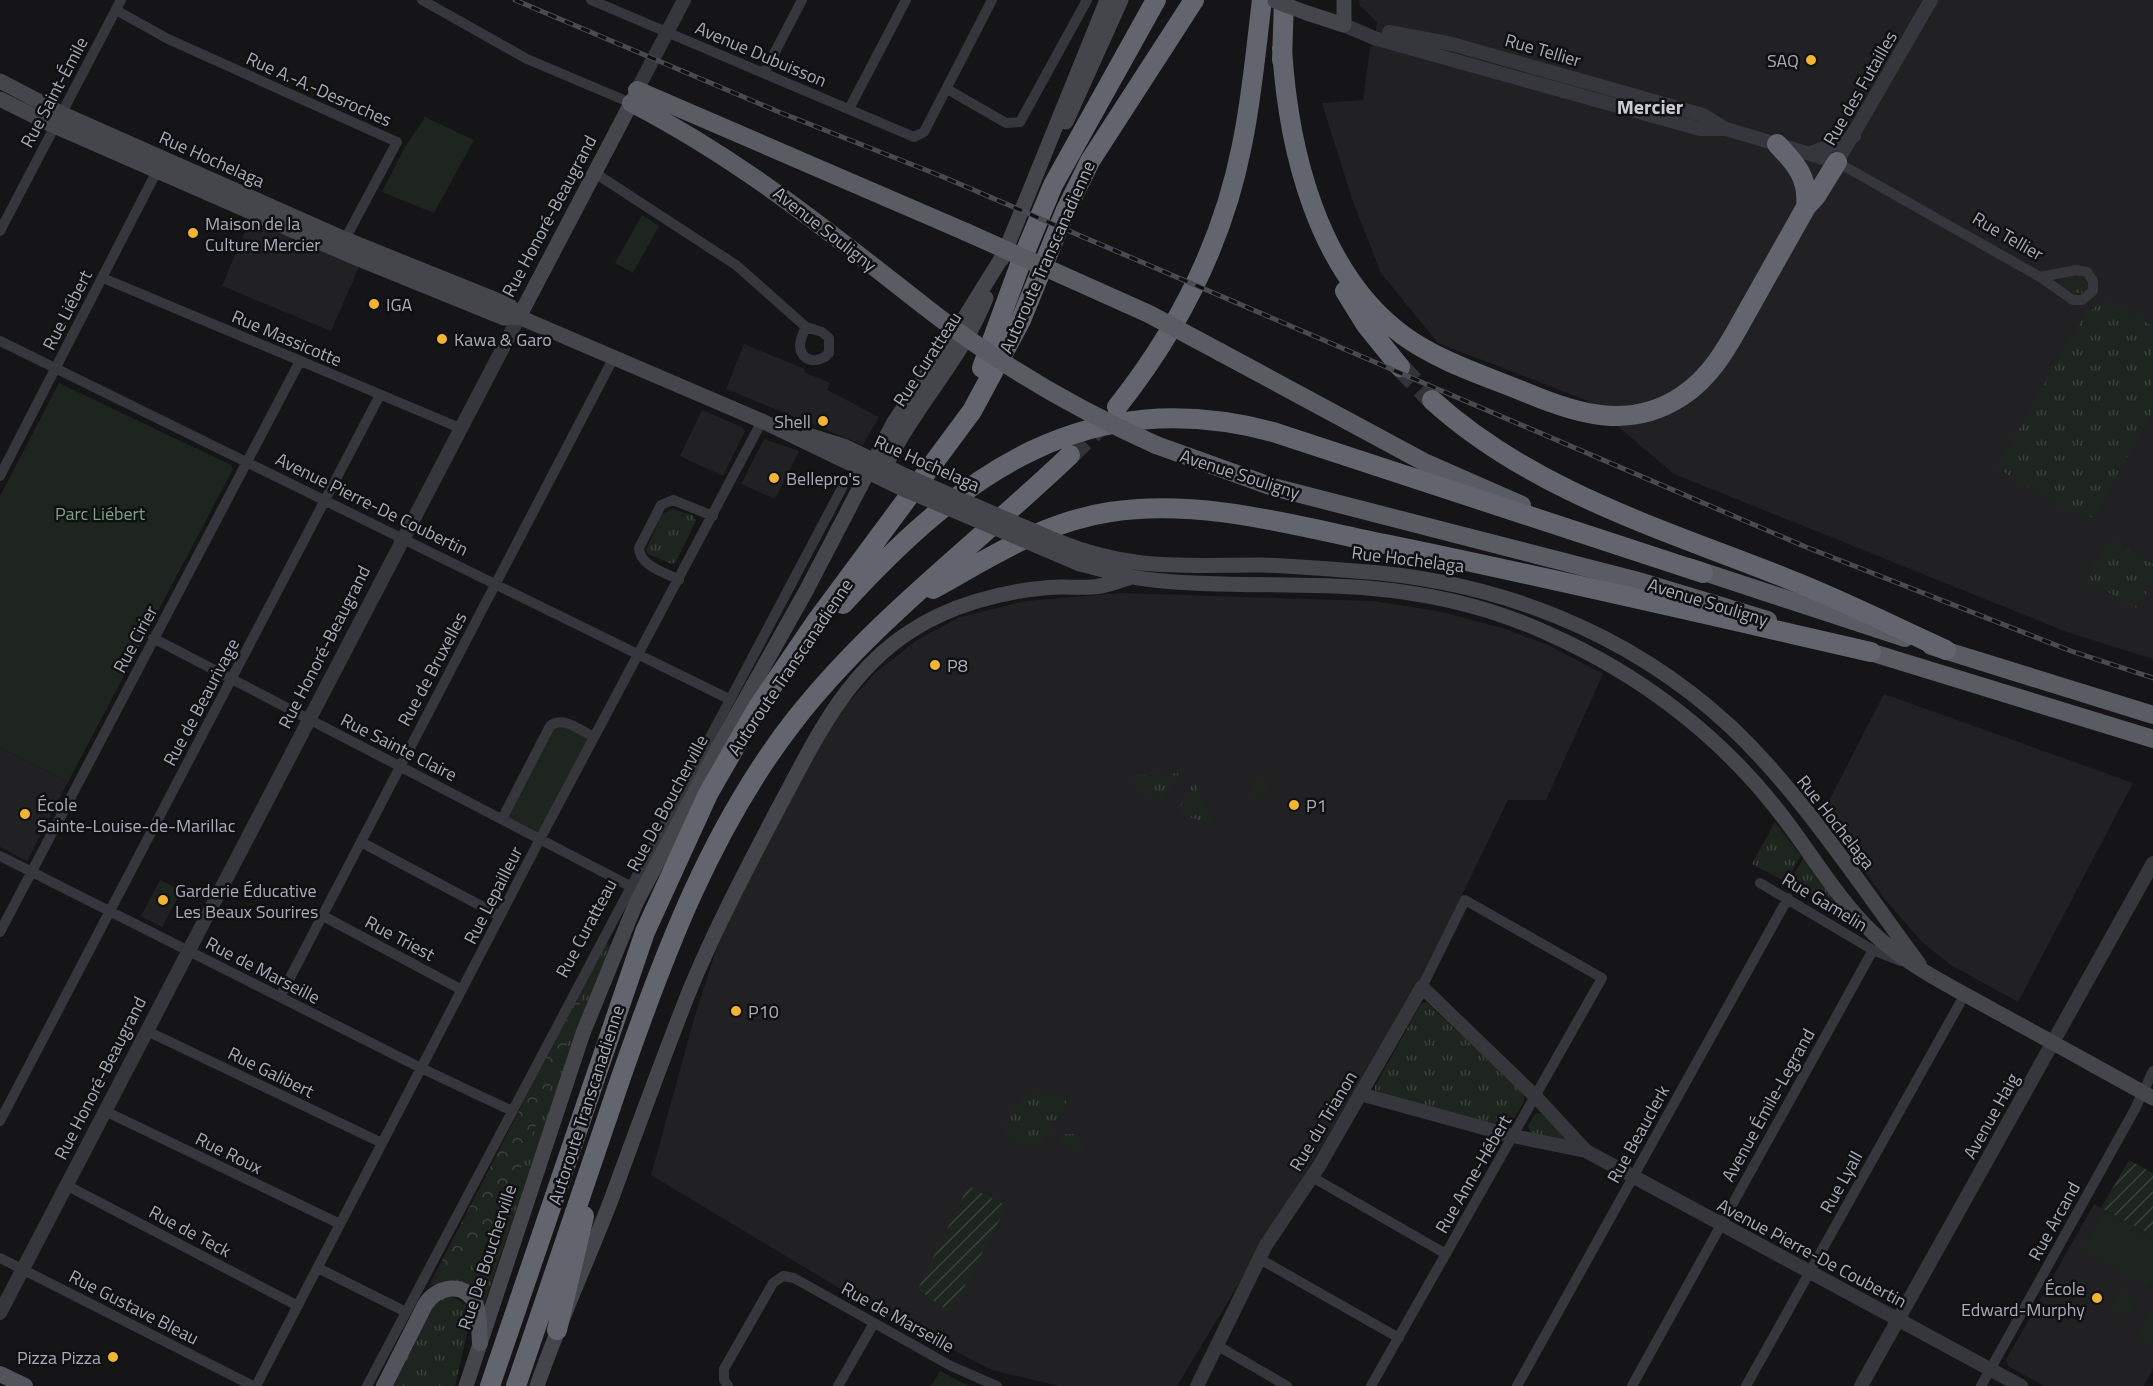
<svg xmlns="http://www.w3.org/2000/svg" width="2153" height="1386" font-family="'Titillium Web',sans-serif">
<style>
.built{fill:#212124}
.grass{fill:url(#grass-tufts)}
.forest{fill:url(#forest-crowns)}
.park{fill:#1d251e}
.garden{fill:url(#garden-furrows)}
.lines{fill:none;stroke-linecap:round;stroke-linejoin:round}
.motorway-tunnel{stroke:#323337;stroke-width:20;stroke-dasharray:20 10;stroke-linecap:butt}
.minor{stroke:#36373c;stroke-width:10}
.tertiary{stroke:#36373c;stroke-width:14}
.secondary{stroke:#44464c;stroke-width:15}
.primary{stroke:#52545b;stroke-width:16}
.trunk{stroke:#5a5c64;stroke-width:18}
.motorway{stroke:#62656d;stroke-width:20}
.rail-casing{stroke:#494b51;stroke-width:5}
.rail{stroke:#101012;stroke-width:3;stroke-dasharray:9;stroke-linecap:butt}
.secondary-bridge{stroke:#44464c;stroke-width:15}
.trunk-bridge{stroke:#5a5c64;stroke-width:18}
.poi-dot{fill:#f1b433;stroke:#101012;stroke-width:2}
.labels{text-anchor:middle;dominant-baseline:central;stroke-width:5;stroke-linejoin:round;paint-order:stroke}
.street-label{font-size:18px;fill:#a7acb7;stroke:#101012}
.poi-label{font-size:18px;fill:#a7acb7;stroke:#101012;text-anchor:start}
.park-label{font-size:18px;fill:#7ea281;stroke:#101012}
.neighbourhood-label{font-size:20px;font-weight:bold;fill:#c8cbd3;stroke:#101012}
</style>
<defs>
<pattern id="grass-tufts" width="24" height="20" patternUnits="userSpaceOnUse" patternTransform="scale(1.5)"><rect width="24" height="20" fill="#1d251e"/><path d="M3 7l-1-3M5 7V3M7 7l1-3M15 17l-1-3M17 17v-4M19 17l1-3" fill="none" stroke="#3b423c"/></pattern>
<pattern id="forest-crowns" width="20" height="18" patternUnits="userSpaceOnUse" patternTransform="scale(1.5)"><rect width="20" height="18" fill="#1d251e"/><path d="M2 6a3 3 0 1 1 6 0M12 15a3 3 0 1 1 6 0" fill="none" stroke="#3b423c"/></pattern>
<pattern id="garden-furrows" width="10" height="10" patternUnits="userSpaceOnUse" patternTransform="scale(1.5)"><rect width="10" height="10" fill="#1d251e"/><path d="M-1 1l2-2M0 10L10 0M9 11l2-2" fill="none" stroke="#3b423c"/></pattern>
</defs>
<rect width="100%" height="100%" fill="#151517"/>
<!-- built -->
<path class="built" d="M1359 0H2153V659L2067 632 1674 474 1588 401 1438 343 1381 273 1352 199 1322 103 1363 100 1370 48 1374 44 1377 22 1360 6Z
M251 217 360 265 331 331 222 286Z
M744 344 805 369 804 372 830 383 827 390 879 417 863 445 726 389Z
M702 410 742 427 745 431 723 476 680 456Z
M764 439 799 451 775 499 741 484Z
M1120 593 1373 601 1438 611 1502 628 1548 645 1603 674 1546 800H1508L1417 988 1177 1386H1059L992 1370 869 1306 651 1175 694 1019 716 950 749 876 812 756 845 706 875 673 917 640 960 617 1025 601Z
M1884 694 2133 783 2018 1002 1951 965 1924 944 1888 903 1822 814Z
M0 747 68 782 27 861 0 847Z
M160 880 181 891 162 927 141 916Z
M2094 1204 2153 1236V1369L2144 1386H2044L2008 1366 2006 1360Z"/>
<!-- grass -->
<path class="grass" d="M2079 277 2087 284 2082 293H2076L2059 282Z
M2104 300 2153 326 2151 404 2153 411 2093 517 2081 518 1997 468 2082 318Z
M672 509 692 515 696 521 676 562 672 564 648 554 646 550 662 514Z
M2111 540 2153 564V582L2137 608 2088 581V573Z
M1179 773 1162 799C1148 798 1143 786 1132 778L1134 776Z
M1194 781 1213 821 1212 825C1200 818 1187 820 1179 808Z
M1775 822 1801 856 1790 875 1783 880 1752 864Z
M1804 857 1844 912H1843L1789 883Z
M606 944 611 945 558 1086 485 1302 446 1282 429 1286 442 1271 478 1248 593 967Z
M1426 1002 1524 1094V1102L1509 1126 1505 1128 1375 1091V1086L1421 1004Z
M1034 1089 1044 1090 1067 1101 1039 1149C1031 1148 1008 1141 1006 1132 1004 1120 1024 1093 1034 1089Z
M1540 1113 1544 1114 1575 1144 1532 1135 1528 1126 1535 1114Z
M1065 1134H1075L1082 1140V1155L1057 1141Z
M446 1296 453 1297 465 1304 469 1325 455 1386H390L431 1303Z"/>
<!-- forest -->
<path class="forest" d="M593 967 504 1213 478 1248 442 1271 429 1286Z"/>
<!-- park -->
<path class="park" d="M425 117 474 140 434 213 382 192 405 147Z
M642 215 659 226 633 273 615 263Z
M59 383 231 465 233 469 68 782 0 747V496Z
M555 721 594 737 540 839 502 819Z
M1258 774 1272 782 1262 801 1248 793Z
M160 880 181 891 172 908 168 906 173 897 159 891Z
M2103 1212 2153 1241V1279L2148 1288 2082 1250Z
M2119 1291 2138 1301 2128 1319 2109 1309Z
M2150 1311 2153 1313V1341L2150 1347 2135 1339Z
M940 1371 969 1386H931Z"/>
<!-- garden -->
<path class="garden" d="M2129 1160 2153 1173V1236L2101 1208Z
M968 1186 1007 1206 950 1313 918 1289Z"/>
<g class="lines">
<!-- motorway-tunnel -->
<path class="motorway-tunnel" d="M1400 367 1432 400
M1070 455 1103 423"/>
<!-- minor -->
<path class="minor" d="M422 0 527 59 631 103
M591 0 914 137 924 132 992 0
M116 10 168 39 397 142 343 243
M764 73 802 0
M947 89 1006 123 1020 122 1087 0
M849 109 906 0
M1837 162 2040 277
M595 173 736 265 806 327
M0 231 121 0
M2076 270 2087 272 2093 281V291L2082 300H2073L2040 277Z
M103 278 460 428
M806 327 822 332 829 338V353C820 364 801 363 800 346 800 340 803 333 806 327Z
M0 341 729 699
M0 476 159 167
M679 580C664 572 640 566 639 548L661 505 673 500 713 516
M153 638 630 886
M502 819 550 726C563 715 581 731 594 737
M361 842 500 916
M0 856 421 1068 512 1111
M1760 883 1873 950 1901 961
M323 916 462 990
M0 932 300 361
M280 997 614 357
M147 1031 382 1143
M105 1111 340 1224
M0 1121 380 395
M1312 1177 1446 1254
M66 1185 298 1306
M0 1258 253 1386
M1258 1258 1399 1338
M318 1268 406 1312
M1218 1346 1287 1386
M256 1386 540 839 762 421
M367 1386 842 488
M728 1386 724 1380V1369L773 1283 783 1276 794 1278 951 1366 997 1386
M838 1386 874 1323
M1371 1386 1602 978 1465 900 1422 987
M1517 1386 1788 898
M1632 1386 1873 950
M1746 1386 1965 994
M1981 1386 2135 1109 2153 1071"/>
<!-- tertiary -->
<path class="tertiary" d="M1344 25 1374 38 1700 129H1726L1837 162 1931 0
M1389 32 1452 44 1703 115 1724 128
M637 90 684 0
M1811 153 1854 136
M1360 1094 1513 1136 1586 1151 2021 1386
M0 1313 519 317
M1197 1386 1266 1245 1319 1166 1422 987 1536 1097 1586 1151
M1861 1386 2153 863"/>
<!-- secondary -->
<path class="secondary" d="M1307 13 1344 25V0
M0 81 61 113 345 239 509 305 519 317
M0 99 54 126 349 255 504 318 519 317 762 421 901 488
M1066 122 1121 0
M1002 259 1107 0
M519 317 636 94
M808 435 846 447 906 476
M867 472 885 467C914 407 962 359 986 298
M1057 541C1132 571 1179 565 1258 565 1290 565 1323 569 1355 571 1495 580 1628 631 1731 727 1801 793 1861 886 1919 964
M1080 564C1104 570 1128 578 1153 580 1224 588 1296 582 1367 588 1428 593 1493 608 1549 634 1637 673 1716 732 1776 808 1808 848 1835 896 1872 932 1906 965 1952 987 1993 1010 2047 1039 2100 1069 2153 1098
M466 1386 583 1033 636 903 719 746 806 591 894 422 960 325 1004 254
M537 1386C559 1323 587 1262 611 1200 637 1129 663 1057 691 987 717 925 748 866 779 807 814 742 846 672 911 631 949 606 999 592 1044 588 1060 586 1076 588 1092 587 1104 587 1117 581 1129 578"/>
<!-- primary -->
<path class="primary" d="M0 1374 25 1386
M384 1386 425 1305C436 1286 466 1280 476 1305 480 1316 479 1331 480 1343"/>
<!-- trunk -->
<path class="trunk" d="M637 90 966 232
M631 103C741 160 827 230 924 306
M1220 352 1424 462 1522 505
M1156 445 1273 487 1642 582 1768 620
M1689 567 1905 638
M1931 646 2153 715
M1857 648 2153 739"/>
<!-- motorway -->
<path class="motorway" d="M1282 48C1288 148 1317 273 1404 336 1440 362 1486 376 1527 393 1579 415 1631 430 1682 396 1716 374 1733 336 1752 303 1770 271 1788 239 1806 207L1816 196 1837 162
M1282 60 1284 0
M1777 144C1796 164 1809 178 1806 207
M1345 291 1366 325 1400 367
M982 368 1021 262 1053 185 1156 0
M1432 400C1532 491 1665 530 1788 579 1842 600 1893 626 1946 650
M1117 407C1178 330 1223 242 1242 145 1252 97 1256 48 1262 0
M933 589C991 557 1043 522 1110 512 1202 498 1295 526 1385 544 1547 577 1709 615 1871 652
M843 604C964 472 1086 383 1273 432L1703 573
M557 1330 584 1216
M490 1386 645 932 708 794 758 707 815 623 972 411 1021 320 1065 212 1090 161 1194 0
M516 1386C551 1284 585 1182 620 1080 664 954 711 828 794 721 873 620 978 543 1070 455"/>
<defs>
<path id="rail" d="M515 0 779 112 941 176 1806 547 2071 651 2153 678"/>
</defs>
<!-- rail casing -->
<use href="#rail" class="rail-casing"/>
<!-- rail -->
<use href="#rail" class="rail"/>
<!-- secondary-bridge -->
<path class="secondary-bridge" d="M1275 1 1307 13
M906 476 1057 541
M901 488 1080 564"/>
<!-- trunk-bridge -->
<path class="trunk-bridge" d="M966 232 1149 314 1220 352
M924 306C995 362 1073 408 1156 445"/>
</g>
<!-- markers -->
<g class="poi-dot">
<circle cx="1811" cy="60" r="6"/>
<circle cx="193" cy="233" r="6"/>
<circle cx="374" cy="304" r="6"/>
<circle cx="442" cy="339" r="6"/>
<circle cx="823" cy="421" r="6"/>
<circle cx="774" cy="478" r="6"/>
<circle cx="935" cy="665" r="6"/>
<circle cx="1294" cy="805" r="6"/>
<circle cx="25" cy="814" r="6"/>
<circle cx="163" cy="900" r="6"/>
<circle cx="736" cy="1011" r="6"/>
<circle cx="2097" cy="1298" r="6"/>
<circle cx="113" cy="1357" r="6"/>
</g>
<g class="labels">
<!-- street labels -->
<g class="street-label">
<text transform="translate(1543 50) rotate(16)">Rue Tellier</text>
<text transform="translate(761 54) rotate(23)">Avenue Dubuisson</text>
<text transform="translate(1860 88) rotate(-60)">Rue des Futailles</text>
<text transform="translate(319 89) rotate(24)">Rue A.-A.-Desroches</text>
<text transform="translate(54 92) rotate(-62)">Rue Saint-Émile</text>
<text transform="translate(212 159) rotate(24)">Rue Hochelaga</text>
<text transform="translate(549 216) rotate(-62)">Rue Honoré-Beaugrand</text>
<text transform="translate(825 229) rotate(38)">Avenue Souligny</text>
<text transform="translate(2008 236) rotate(30)">Rue Tellier</text>
<text transform="translate(1047 257) rotate(-66)">Autoroute Transcanadienne</text>
<text transform="translate(67 310) rotate(-63)">Rue Liébert</text>
<text transform="translate(287 338) rotate(23)">Rue Massicotte</text>
<text transform="translate(927 359) rotate(-57)">Rue Curatteau</text>
<text transform="translate(927 463) rotate(24)">Rue Hochelaga</text>
<text transform="translate(1240 474) rotate(18)">Avenue Souligny</text>
<text transform="translate(372 504) rotate(26)">Avenue Pierre-De Coubertin</text>
<text transform="translate(1408 559) rotate(7)">Rue Hochelaga</text>
<text transform="translate(1708 602) rotate(17)">Avenue Souligny</text>
<text transform="translate(135 639) rotate(-62)">Rue Cirier</text>
<text transform="translate(324 647) rotate(-63)">Rue Honoré-Beaugrand</text>
<text transform="translate(790 667) rotate(-56)">Autoroute Transcanadienne</text>
<text transform="translate(432 669) rotate(-62)">Rue de Bruxelles</text>
<text transform="translate(201 702) rotate(-62)">Rue de Beaurivage</text>
<text transform="translate(399 747) rotate(27)">Rue Sainte Claire</text>
<text transform="translate(667 803) rotate(-62)">Rue De Boucherville</text>
<text transform="translate(1836 822) rotate(52)">Rue Hochelaga</text>
<text transform="translate(493 895) rotate(-63)">Rue Lepailleur</text>
<text transform="translate(1825 902) rotate(31)">Rue Gamelin</text>
<text transform="translate(586 928) rotate(-62)">Rue Curatteau</text>
<text transform="translate(400 938) rotate(28)">Rue Triest</text>
<text transform="translate(263 970) rotate(27)">Rue de Marseille</text>
<text transform="translate(271 1072) rotate(26)">Rue Galibert</text>
<text transform="translate(100 1078) rotate(-63)">Rue Honoré-Beaugrand</text>
<text transform="translate(586 1105) rotate(-72)">Autoroute Transcanadienne</text>
<text transform="translate(1768 1105) rotate(-61)">Avenue Émile-Legrand</text>
<text transform="translate(1991 1116) rotate(-61)">Avenue Haig</text>
<text transform="translate(1323 1121) rotate(-59)">Rue du Trianon</text>
<text transform="translate(1638 1134) rotate(-61)">Rue Beauclerk</text>
<text transform="translate(229 1153) rotate(26)">Rue Roux</text>
<text transform="translate(1473 1174) rotate(-60)">Rue Anne-Hébert</text>
<text transform="translate(1841 1182) rotate(-61)">Rue Lyall</text>
<text transform="translate(2054 1221) rotate(-61)">Rue Arcand</text>
<text transform="translate(190 1231) rotate(28)">Rue de Teck</text>
<text transform="translate(1812 1253) rotate(28)">Avenue Pierre-De Coubertin</text>
<text transform="translate(487 1257) rotate(-72)">Rue De Boucherville</text>
<text transform="translate(134 1307) rotate(27)">Rue Gustave Bleau</text>
<text transform="translate(898 1317) rotate(29)">Rue de Marseille</text>
</g>
<!-- poi labels -->
<g class="poi-label">
<text x="1799" y="60" text-anchor="end">SAQ</text>
<text x="205" y="223">Maison de la<tspan x="205" dy="21">Culture Mercier</tspan></text>
<text x="386" y="304">IGA</text>
<text x="454" y="339">Kawa &amp; Garo</text>
<text x="811" y="421" text-anchor="end">Shell</text>
<text x="786" y="478">Bellepro's</text>
<text x="947" y="665">P8</text>
<text x="37" y="804">École<tspan x="37" dy="21">Sainte-Louise-de-Marillac</tspan></text>
<text x="1306" y="805">P1</text>
<text x="175" y="890">Garderie Éducative<tspan x="175" dy="21">Les Beaux Sourires</tspan></text>
<text x="748" y="1011">P10</text>
<text x="2085" y="1288" text-anchor="end">École<tspan x="2085" dy="21">Edward-Murphy</tspan></text>
<text x="101" y="1357" text-anchor="end">Pizza Pizza</text>
</g>
<!-- park labels -->
<g class="park-label">
<text x="100" y="513">Parc Liébert</text>
</g>
<!-- neighbourhood labels -->
<g class="neighbourhood-label">
<text x="1650" y="106">Mercier</text>
</g>
</g>
</svg>
